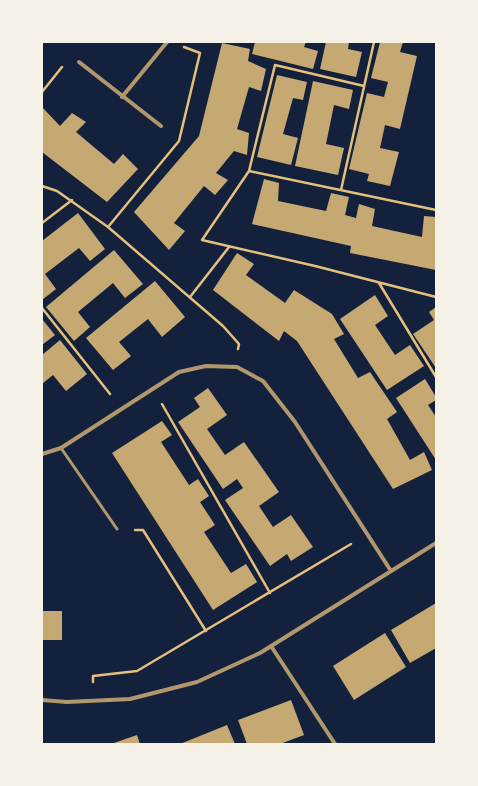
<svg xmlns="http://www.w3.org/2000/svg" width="478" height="786" font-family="'DejaVu Sans',sans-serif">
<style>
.building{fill:#c6a872}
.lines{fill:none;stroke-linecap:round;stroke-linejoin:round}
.path{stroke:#e5c07b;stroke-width:2.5}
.service{stroke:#b1986c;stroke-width:3}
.minor{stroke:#b1986c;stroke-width:4}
</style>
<rect width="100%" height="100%" fill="#14213d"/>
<!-- building -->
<path class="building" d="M255 42H306L304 47 318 51 313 69 252 54Z
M326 42H349L348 49 362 52 356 77 320 69Z
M380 42H403L400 52 417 56 400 129 385 125 380 148 399 152 390 186 367 181 369 174 349 169 367 93 384 97 388 82 371 78Z
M222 43 250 49 248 61 266 69 261 91 249 87 237 129 249 133 247 155 234 151 216 173 228 180 215 195 204 186 174 223 185 231 169 250 134 212 199 136Z
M277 75 307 82 303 100 293 98 283 134 298 138 291 165 257 157Z
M313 81 353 90 349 109 334 105 326 144 344 148 338 175 295 166Z
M42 107 60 126 72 113 86 122 76 132 114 164 123 154 138 169 107 202 42 152Z
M264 179 279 183 278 201 326 211 331 193 349 197 345 215 356 218 359 204 375 209 372 226 422 237 424 216 436 217V270L350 253 351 246 252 224Z
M78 213 105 249 90 261 79 248 45 274 56 289 42 300V241Z
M114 250 143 284 125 298 113 283 78 312 90 327 74 341 46 307Z
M237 253 254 264 246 275 285 303 294 290 332 314 344 334 334 339 358 378 370 372 397 412 387 419 410 460 424 452 432 470 393 489 297 341 284 331 279 341 213 290Z
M155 281 185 317 162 337 148 319 119 342 131 356 113 370 86 338Z
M375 295 388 316 375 325 395 355 410 345 424 366 387 390 340 319Z
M436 307V368L413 334 434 320 429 312Z
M42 319 55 335 42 345Z
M60 340 87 374 66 391 53 375 42 384V355Z
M425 379 436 397V400L428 405 436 417V460L396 398Z
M208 388 227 415 207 429 225 455 244 442 279 492 259 506 273 527 291 515 313 547 291 561 287 554 270 566 225 500 243 488 237 479 223 489 178 422 200 407 194 398Z
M162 421 172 435 161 442 189 485 198 479 209 496 200 502 215 525 204 532 231 573 246 564 257 582 213 610 112 453Z
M436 603V648L410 663 391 630Z
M42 611H62V640H42Z
M385 633 406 667 354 700 333 666Z
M291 700 304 735 280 744H247L238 720Z
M227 725 235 744H180Z
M137 735 140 744H111Z"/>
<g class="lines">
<!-- path -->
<path class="path" d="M364 86 275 65 249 171 202 240 315 266 436 297
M42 92 62 67
M249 171 436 210
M42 186 57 191 108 227 223 326 239 344 238 349
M341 190 374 42
M42 223 72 200
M108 227 179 141 200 53 184 47
M379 283 436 377
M190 297 229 247
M42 308 110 394
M162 404 270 593
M135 530H143L206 631
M93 682V676L137 671 351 544"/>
<!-- service -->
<path class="service" d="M61 448 117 529"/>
<!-- minor -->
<path class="minor" d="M79 62 161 126
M122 97 167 42
M42 454 61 448 179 372 206 366 237 367 263 381 295 422 391 571
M271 646 335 744
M42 700 67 702 130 699 197 682 260 653 436 543"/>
</g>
<!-- border -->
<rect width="478" height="786" fill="none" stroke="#f6f1e7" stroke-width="86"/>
</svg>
